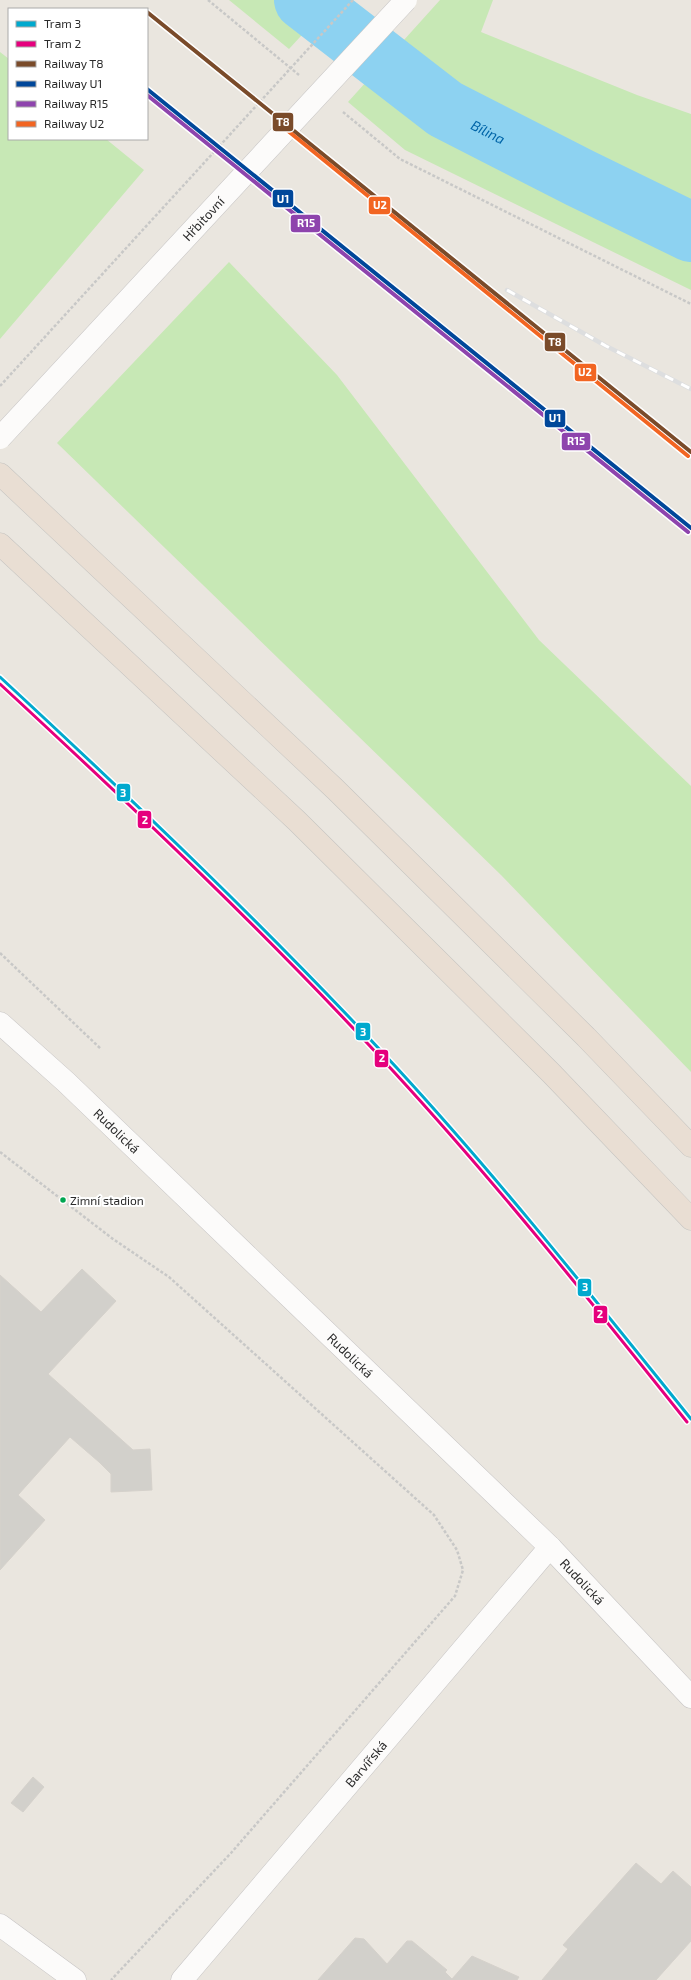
<svg xmlns="http://www.w3.org/2000/svg" width="691" height="1980" font-family="'Exo 2',sans-serif">
<style>
.green{fill:#c7e8b5}
.lines{fill:none;stroke-linecap:round;stroke-linejoin:round}
.river{stroke:#8dd2f1;stroke-width:60}
.building{fill:#d2d0cb;stroke:#d5d1cb}
.street-casing{stroke:#c7c5c5;stroke-width:23}
.secondary-casing{stroke:#c7c5c5;stroke-width:23}
.highway-casing{stroke:#c5c4c1;stroke-width:23}
.path{stroke:#c8c8c7;stroke-width:2.5;stroke-dasharray:3 2;stroke-linecap:butt}
.street{stroke:#fcfbfa;stroke-width:22}
.secondary{stroke:#fcfbfa;stroke-width:22}
.highway{stroke:#e9ded3;stroke-width:22}
.rail-casing{stroke:#dddedf;stroke-width:4.5}
.rail{stroke:#fff;stroke-width:3;stroke-dasharray:9;stroke-linecap:butt}
.secondary-bridge-casing{stroke:#c7c5c5;stroke-width:23;stroke-linecap:butt}
.path-bridge{stroke:#c8c8c7;stroke-width:2.5;stroke-dasharray:3 2;stroke-linecap:butt}
.secondary-bridge{stroke:#fcfbfa;stroke-width:22}
.rail-1-casing{stroke:#fff;stroke-width:7}
.rail-2-casing{stroke:#fff;stroke-width:7}
.rail-3-casing{stroke:#fff;stroke-width:7}
.rail-4-casing{stroke:#fff;stroke-width:7}
.rail-1{stroke:#7a4b2a;stroke-width:4}
.rail-2{stroke:#00479a;stroke-width:4}
.rail-3{stroke:#8e44ad;stroke-width:4}
.rail-4{stroke:#f26522;stroke-width:4}
.tram-1-casing{stroke:#fff;stroke-width:6}
.tram-2-casing{stroke:#fff;stroke-width:6}
.tram-1{stroke:#00a9ce;stroke-width:3}
.tram-2{stroke:#e5007d;stroke-width:3}
.bus-dot{fill:#00a651;stroke:#fff;stroke-width:1.5}
.labels{text-anchor:middle;dominant-baseline:central;stroke-width:4;stroke-linejoin:round;paint-order:stroke}
.bus-label{font-size:12px;fill:#2b2b2b;stroke:#fff;text-anchor:start}
.street-label{font-size:13px;fill:#2b2b2b;stroke:#fff}
.water-label{font-size:14px;font-style:italic;fill:#0165a8;stroke:#fff}
.line-badge{stroke:#fff;stroke-width:1.5}
.badge-label{font-size:11px;text-anchor:middle;font-weight:bold;fill:#fff}
</style>
<rect width="100%" height="100%" fill="#eae6df"/>
<!-- green -->
<path class="green" d="M229 0H334L289 49Z
M440 0H493L481 32 637 95 691 114V290L405 150 348 102Z
M0 52 9 59V139H106L144 170 0 339Z
M229 262 337 375 539 640 691 786V1072L501 875 57 443Z"/>
<g class="lines">
<!-- river -->
<path class="river" id="s1" d="M304 0 445 109 580 178 691 232"/>
</g>
<!-- building -->
<path class="building" d="M82 1269 116 1301 48 1374 133 1450 150 1449 152 1490 111 1492V1474L99 1462 70 1437 18 1495 45 1520 0 1570V1275L41 1312Z
M33 1777 44 1787 23 1812 11 1803Z
M636 1863 661 1884 673 1871 691 1887V1941L656 1980H542L568 1949 563 1945Z
M355 1938 364 1939 387 1964 407 1941H412L447 1970 445 1972 452 1979 472 1956 519 1977 517 1980H318Z"/>
<g class="lines">
<defs>
<g id="street">
<path d="M0 1925 75 1980"/>
<path id="s2" d="M182 1980 550 1547"/>
</g>
<g id="secondary">
<path id="s3" d="M0 1023 66 1082 550 1547 691 1697"/>
</g>
<path id="highway" d="M0 474 335 789 586 1037 691 1146
M0 544 297 821 551 1073 691 1219"/>
</defs>
<!-- street casing -->
<use href="#street" class="street-casing"/>
<!-- secondary casing -->
<use href="#secondary" class="secondary-casing"/>
<!-- highway casing -->
<use href="#highway" class="highway-casing"/>
<!-- path -->
<path class="path" d="M208 0 299 75
M343 112 400 159 691 304
M0 953 101 1049
M0 1152 113 1239 169 1277 434 1515 457 1550 463 1570 455 1596 231 1853 111 1980"/>
<!-- street -->
<use href="#street" class="street"/>
<!-- secondary -->
<use href="#secondary" class="secondary"/>
<!-- highway -->
<use href="#highway" class="highway"/>
<defs>
<path id="rail" d="M507 290 606 346 691 389"/>
</defs>
<!-- rail casing -->
<use href="#rail" class="rail-casing"/>
<!-- rail -->
<use href="#rail" class="rail"/>
<defs>
<g id="secondary-bridge">
<path id="s4" d="M0 438 406 0"/>
</g>
</defs>
<!-- secondary-bridge casing -->
<use href="#secondary-bridge" class="secondary-bridge-casing"/>
<!-- path-bridge -->
<path class="path-bridge" d="M0 386 353 0"/>
<!-- secondary-bridge -->
<use href="#secondary-bridge" class="secondary-bridge"/>
<defs>
<path id="rail-1" d="M147 12 691 452"/>
<path id="rail-2" d="M147 89 691 528"/>
<path id="rail-3" d="M147 95 688 532"/>
<path id="rail-4" d="M277 122 688 456"/>
</defs>
<!-- rail-1 casing -->
<use href="#rail-1" class="rail-1-casing"/>
<!-- rail-2 casing -->
<use href="#rail-2" class="rail-2-casing"/>
<!-- rail-3 casing -->
<use href="#rail-3" class="rail-3-casing"/>
<!-- rail-4 casing -->
<use href="#rail-4" class="rail-4-casing"/>
<!-- rail-1 -->
<use href="#rail-1" class="rail-1"/>
<!-- rail-2 -->
<use href="#rail-2" class="rail-2"/>
<!-- rail-3 -->
<use href="#rail-3" class="rail-3"/>
<!-- rail-4 -->
<use href="#rail-4" class="rail-4"/>
<defs>
<path id="tram-1" d="M0 677C136 803 270 931 396 1067 500 1180 595 1300 691 1419"/>
<path id="tram-2" d="M0 684C135 809 269 936 394 1072 497 1184 592 1303 687 1422"/>
</defs>
<!-- tram-1 casing -->
<use href="#tram-1" class="tram-1-casing"/>
<!-- tram-2 casing -->
<use href="#tram-2" class="tram-2-casing"/>
<!-- tram-1 -->
<use href="#tram-1" class="tram-1"/>
<!-- tram-2 -->
<use href="#tram-2" class="tram-2"/>
</g>
<!-- markers -->
<circle class="bus-dot" cx="63" cy="1200" r="3.5"/>
<g class="labels">
<!-- bus labels -->
<g class="bus-label">
<text x="70" y="1200">Zimní stadion</text>
</g>
<!-- street labels -->
<g class="street-label">
<text stroke="none"><textPath href="#s4" startOffset="299">Hřbitovní</textPath></text>
<text stroke="none"><textPath href="#s3" startOffset="159">Rudolická</textPath></text>
<text stroke="none"><textPath href="#s3" startOffset="483">Rudolická</textPath></text>
<text stroke="none"><textPath href="#s3" startOffset="807">Rudolická</textPath></text>
<text stroke="none"><textPath href="#s2" startOffset="284">Barvířská</textPath></text>
</g>
<!-- water labels -->
<g class="water-label">
<text stroke="none"><textPath href="#s1" startOffset="227">Bílina</textPath></text>
</g>
</g>
<g class="line-badge">
<rect x="272" y="112" width="22" height="20" rx="4" fill="#7a4b2a"/>
<rect x="272" y="189" width="22" height="19" rx="4" fill="#00479a"/>
<rect x="368" y="196" width="23" height="19" rx="4" fill="#f26522"/>
<rect x="290" y="214" width="31" height="19" rx="4" fill="#8e44ad"/>
<rect x="544" y="332" width="22" height="20" rx="4" fill="#7a4b2a"/>
<rect x="574" y="363" width="23" height="19" rx="4" fill="#f26522"/>
<rect x="544" y="409" width="22" height="19" rx="4" fill="#00479a"/>
<rect x="561" y="432" width="30" height="19" rx="4" fill="#8e44ad"/>
<rect x="116" y="783" width="15" height="19" rx="4" fill="#00a9ce"/>
<rect x="137" y="810" width="15" height="19" rx="4" fill="#e5007d"/>
<rect x="355" y="1022" width="16" height="19" rx="4" fill="#00a9ce"/>
<rect x="374" y="1049" width="15" height="19" rx="4" fill="#e5007d"/>
<rect x="577" y="1278" width="15" height="19" rx="4" fill="#00a9ce"/>
<rect x="593" y="1305" width="15" height="19" rx="4" fill="#e5007d"/>
</g>
<g class="badge-label">
<text x="283" y="126">T8</text>
<text x="283" y="203">U1</text>
<text x="380" y="209">U2</text>
<text x="306" y="227">R15</text>
<text x="555" y="346">T8</text>
<text x="585" y="376">U2</text>
<text x="555" y="422">U1</text>
<text x="576" y="445">R15</text>
<text x="123" y="797">3</text>
<text x="145" y="824">2</text>
<text x="363" y="1036">3</text>
<text x="382" y="1062">2</text>
<text x="585" y="1291">3</text>
<text x="600" y="1318">2</text>
</g>
<!-- legend -->
<rect x="8" y="8" width="140" height="132" fill="#ffffff" stroke="#aaaaaa"/>
<rect x="16" y="21" width="20" height="6" fill="#00a9ce" stroke="#aaaaaa"/>
<text x="44" y="28" font-size="12" fill="#2b2b2b">Tram 3</text>
<rect x="16" y="41" width="20" height="6" fill="#e5007d" stroke="#aaaaaa"/>
<text x="44" y="48" font-size="12" fill="#2b2b2b">Tram 2</text>
<rect x="16" y="61" width="20" height="6" fill="#7a4b2a" stroke="#aaaaaa"/>
<text x="44" y="68" font-size="12" fill="#2b2b2b">Railway T8</text>
<rect x="16" y="81" width="20" height="6" fill="#00479a" stroke="#aaaaaa"/>
<text x="44" y="88" font-size="12" fill="#2b2b2b">Railway U1</text>
<rect x="16" y="101" width="20" height="6" fill="#8e44ad" stroke="#aaaaaa"/>
<text x="44" y="108" font-size="12" fill="#2b2b2b">Railway R15</text>
<rect x="16" y="121" width="20" height="6" fill="#f26522" stroke="#aaaaaa"/>
<text x="44" y="128" font-size="12" fill="#2b2b2b">Railway U2</text>
</svg>
